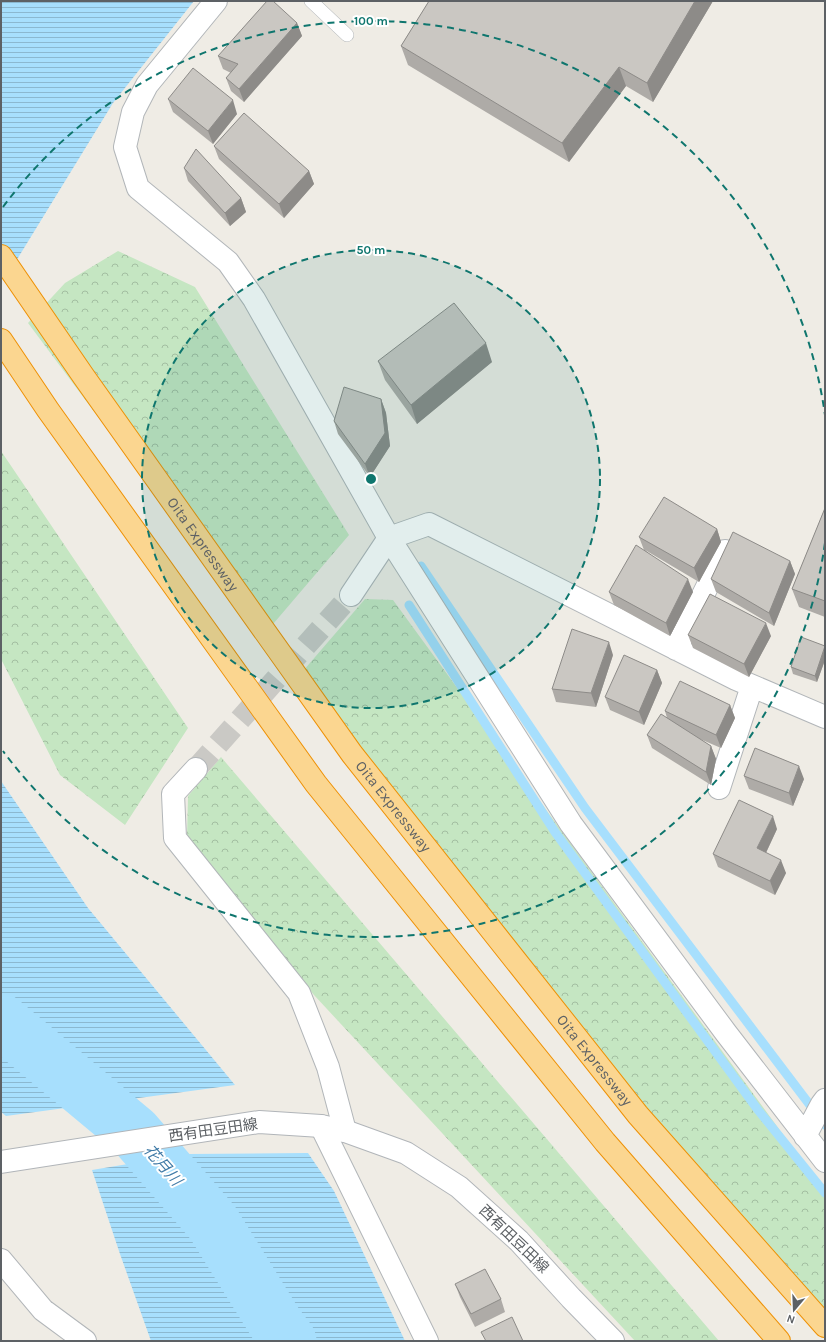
<svg xmlns="http://www.w3.org/2000/svg" width="826" height="1342" font-family="Karla,'Noto Sans JP',sans-serif">
<style>
.forest{fill:url(#forest-crowns)}
.water{fill:url(#water-rules)}
.lines{fill:none;stroke-linecap:round;stroke-linejoin:round}
.stream{stroke:#a7dffd;stroke-width:9}
.river{stroke:#a7dffd;stroke-width:55}
.minor-tunnel{stroke:#cac9c5;stroke-width:22;stroke-dasharray:22 11;stroke-linecap:butt}
.service-casing{stroke:#b2b6b9;stroke-width:14}
.minor-casing{stroke:#b2b6b9;stroke-width:24}
.secondary-casing{stroke:#b1b5b9;stroke-width:24}
.motorway-casing{stroke:#ee9105;stroke-width:24}
.service{stroke:#fff;stroke-width:13}
.minor{stroke:#fff;stroke-width:22}
.secondary{stroke:#fff;stroke-width:22}
.motorway{stroke:#fbd690;stroke-width:22}
.wall{fill:#aeaba7}
.shaded-wall{fill:#8d8b88}
.building{fill:#cac7c2;stroke:#8d8b88}
.ring{fill:none;stroke:#0f766e;stroke-width:2;stroke-dasharray:7 5}
.labels{text-anchor:middle;dominant-baseline:central;stroke-width:4;stroke-linejoin:round;paint-order:stroke}
.street-label{font-size:15px;fill:#5d6165;stroke:#fff}
.water-label{font-size:16px;font-style:italic;fill:#417ba7;stroke:#fff}
.centre{fill:#0f766e;stroke:#fff;stroke-width:2}
.ring-label{font-size:12px;text-anchor:middle;font-weight:bold;fill:#0f766e;stroke:#fff;stroke-width:4;stroke-linejoin:round;paint-order:stroke}
</style>
<defs>
<pattern id="forest-crowns" width="20" height="18" patternUnits="userSpaceOnUse"><rect width="20" height="18" fill="#c5e6c2"/><path d="M2 6a3 3 0 1 1 6 0M12 15a3 3 0 1 1 6 0" fill="none" stroke="#a3bea1"/></pattern>
<pattern id="water-rules" width="6" height="5" patternUnits="userSpaceOnUse"><rect width="6" height="5" fill="#a7dffd"/><path d="M0 2.5h6" fill="none" stroke="#8bb8d0"/></pattern>
</defs>
<rect width="100%" height="100%" fill="#efece5"/>
<!-- forest -->
<path class="forest" d="M118 251 195 287 349 535 262 637 28 323 65 283Z
M1 451 188 728 125 825 60 775 1 659Z
M365 599 393 600 825 1192V1318L622 1082 297 678Z
M221 757 719 1341H635L314 995 187 838 188 796Z"/>
<!-- water -->
<path class="water" d="M1 1H194L113 103 13 266 1 247Z
M1 781 88 908 235 1085 6 1116 1 1112Z
M308 1153 334 1191 405 1341H151L120 1254 92 1170 188 1154Z"/>
<g class="lines">
<!-- stream -->
<path class="stream" d="M421 566 585 808 825 1125
M409 605 555 832 758 1110 825 1193"/>
<!-- river -->
<path class="river" d="M1 1021 134 1132 213 1223 276 1324 289 1341"/>
<!-- minor-tunnel -->
<path class="minor-tunnel" d="M196 769 351 595"/>
<defs>
<path id="service" d="M311 1 347 35"/>
<path id="minor" d="M216 1 147 85 133 112 125 147 138 188 228 262 254 299 389 538 571 824 726 1033 825 1161
M351 595 389 538 429 524 736 679 825 717
M676 649 725 551
M196 769 173 794 175 838 299 993 328 1067 345 1131
M719 788 752 686
M321 1126 427 1341
M805 1136 822 1104 825 1100
M1 1260 43 1310 85 1341"/>
<path id="secondary" d="M1 1162 259 1122 321 1126 345 1131 406 1153 459 1187 519 1241 571 1298 613 1341"/>
<g id="motorway">
<path id="s1" d="M1 256 84 377 352 754 638 1115 825 1326"/>
<path d="M1 340 48 410 316 784 605 1142 779 1341"/>
</g>
</defs>
<!-- service casing -->
<use href="#service" class="service-casing"/>
<!-- minor casing -->
<use href="#minor" class="minor-casing"/>
<!-- secondary casing -->
<use href="#secondary" class="secondary-casing"/>
<!-- motorway casing -->
<use href="#motorway" class="motorway-casing"/>
<!-- service -->
<use href="#service" class="service"/>
<!-- minor -->
<use href="#minor" class="minor"/>
<!-- secondary -->
<use href="#secondary" class="secondary"/>
<!-- motorway -->
<use href="#motorway" class="motorway"/>
</g>
<!-- wall -->
<path class="wall" d="M429 1H713L653 102 626 86 569 162 408 65 401 46Z
M297 23 302 36 244 102 231 91 226 78 231 73 223 69 218 56Z
M168 99 237 114 213 144 173 112Z
M214 146 309 171 314 184 284 218 219 159Z
M184 168 241 198 246 212 230 226 188 181Z
M378 361 492 362 417 424 385 380Z
M381 399 386 413 390 446 370 477 338 434 334 421Z
M825 508V617L799 607 792 589Z
M717 529 721 542 699 582 645 550 693 592 670 636 614 605 609 592 644 550 639 537Z
M790 561 795 574 774 626 716 592 711 579Z
M688 635 771 636 749 677 693 648Z
M825 646V660L817 682 793 674 791 667Z
M613 655 596 707 556 702 552 689Z
M657 670 662 683 644 725 610 710 605 697Z
M730 705 735 718 721 748 700 739 711 746 716 759 711 785 652 748 647 735 667 718 665 711Z
M744 776 804 779 793 806 749 789Z
M777 829 766 853 786 873 775 895 718 867 713 854Z
M455 1284 501 1299 505 1312 475 1327 460 1297Z"/>
<!-- shaded-wall -->
<path class="shaded-wall" d="M695 1H713L653 102 647 83Z
M297 23 302 36 244 102 239 89Z
M619 67 626 86 569 162 562 143Z
M233 100 237 114 213 144 208 131Z
M309 171 314 184 284 218 279 204Z
M241 198 246 212 230 226 225 213Z
M486 343 492 362 417 424 411 405Z
M381 399 386 413 390 446 370 477 365 464Z
M717 529 721 542 699 582 694 568Z
M790 561 795 574 774 626 769 613Z
M688 579 693 592 670 636 666 623Z
M766 623 771 636 749 677 744 664Z
M609 642 613 655 596 707 591 693Z
M825 646V660L817 682 815 676Z
M657 670 662 683 644 725 639 712Z
M730 705 735 718 721 748 716 735Z
M711 746 716 759 711 785 706 772Z
M799 766 804 779 793 806 789 793Z
M773 816 777 829 762 861 757 848Z
M781 860 786 873 775 895 770 881Z"/>
<!-- building -->
<path class="building" d="M267 1H273L297 23 239 89 226 78 238 64 218 56Z
M429 1H695L647 83 619 67 562 143 401 46Z
M193 68 233 100 208 131 168 99Z
M244 113 309 171 279 204 214 146Z
M196 149 241 198 225 213 184 168Z
M454 303 486 343 411 405 378 361Z
M344 387 381 399 385 433 365 464 334 421Z
M664 497 717 529 694 568 639 537Z
M825 508V601L792 589Z
M733 532 790 561 769 613 711 579Z
M636 545 688 579 666 623 609 592Z
M710 594 766 623 744 664 688 635Z
M572 629 609 642 591 693 552 689Z
M801 637 825 646 815 676 791 667Z
M624 655 657 670 639 712 605 697Z
M680 681 730 705 716 735 665 711Z
M661 714 711 746 706 772 647 735Z
M755 748 799 766 789 793 744 776Z
M739 800 773 816 757 848 781 860 770 881 713 854Z
M485 1269 501 1299 471 1314 455 1284Z
M512 1317 523 1341H486L481 1332Z"/>
<!-- distance rings -->
<circle cx="371" cy="479" r="229" fill="#0f766e" fill-opacity=".12"/>
<g class="ring">
<circle cx="371" cy="479" r="229"/>
<path d="M825 543A458 458 0 0 1 3 751M3 207A458 458 0 0 1 825 415"/>
</g>
<g class="labels">
<!-- street labels -->
<g class="street-label">
<text stroke="none"><textPath href="#s1" startOffset="352">Oita Expressway</textPath></text>
<text stroke="none"><textPath href="#s1" startOffset="676">Oita Expressway</textPath></text>
<text stroke="none"><textPath href="#s1" startOffset="1000">Oita Expressway</textPath></text>
<text transform="translate(213 1130) rotate(-8)">西有田豆田線</text>
<text transform="translate(514 1239) rotate(44)">西有田豆田線</text>
</g>
<!-- water labels -->
<g class="water-label">
<text transform="translate(163 1165) rotate(49)">花月川</text>
</g>
</g>
<circle cx="371" cy="479" r="6" class="centre"/>
<g class="ring-label">
<text x="371" y="25">100 m</text>
<text x="371" y="254">50 m</text>
</g>
<!-- border -->
<rect width="826" height="1342" fill="none" stroke="#5d6165" stroke-width="4"/>
<!-- north arrow -->
<g transform="translate(794 1310) rotate(199)" stroke="#ffffff" stroke-width="3" paint-order="stroke">
<path d="M0-3L7 15L0 10L-7 15Z" fill="#5d6165"/>
<text y="-6" font-size="11" font-weight="bold" text-anchor="middle" fill="#5d6165">N</text>
</g>
</svg>
